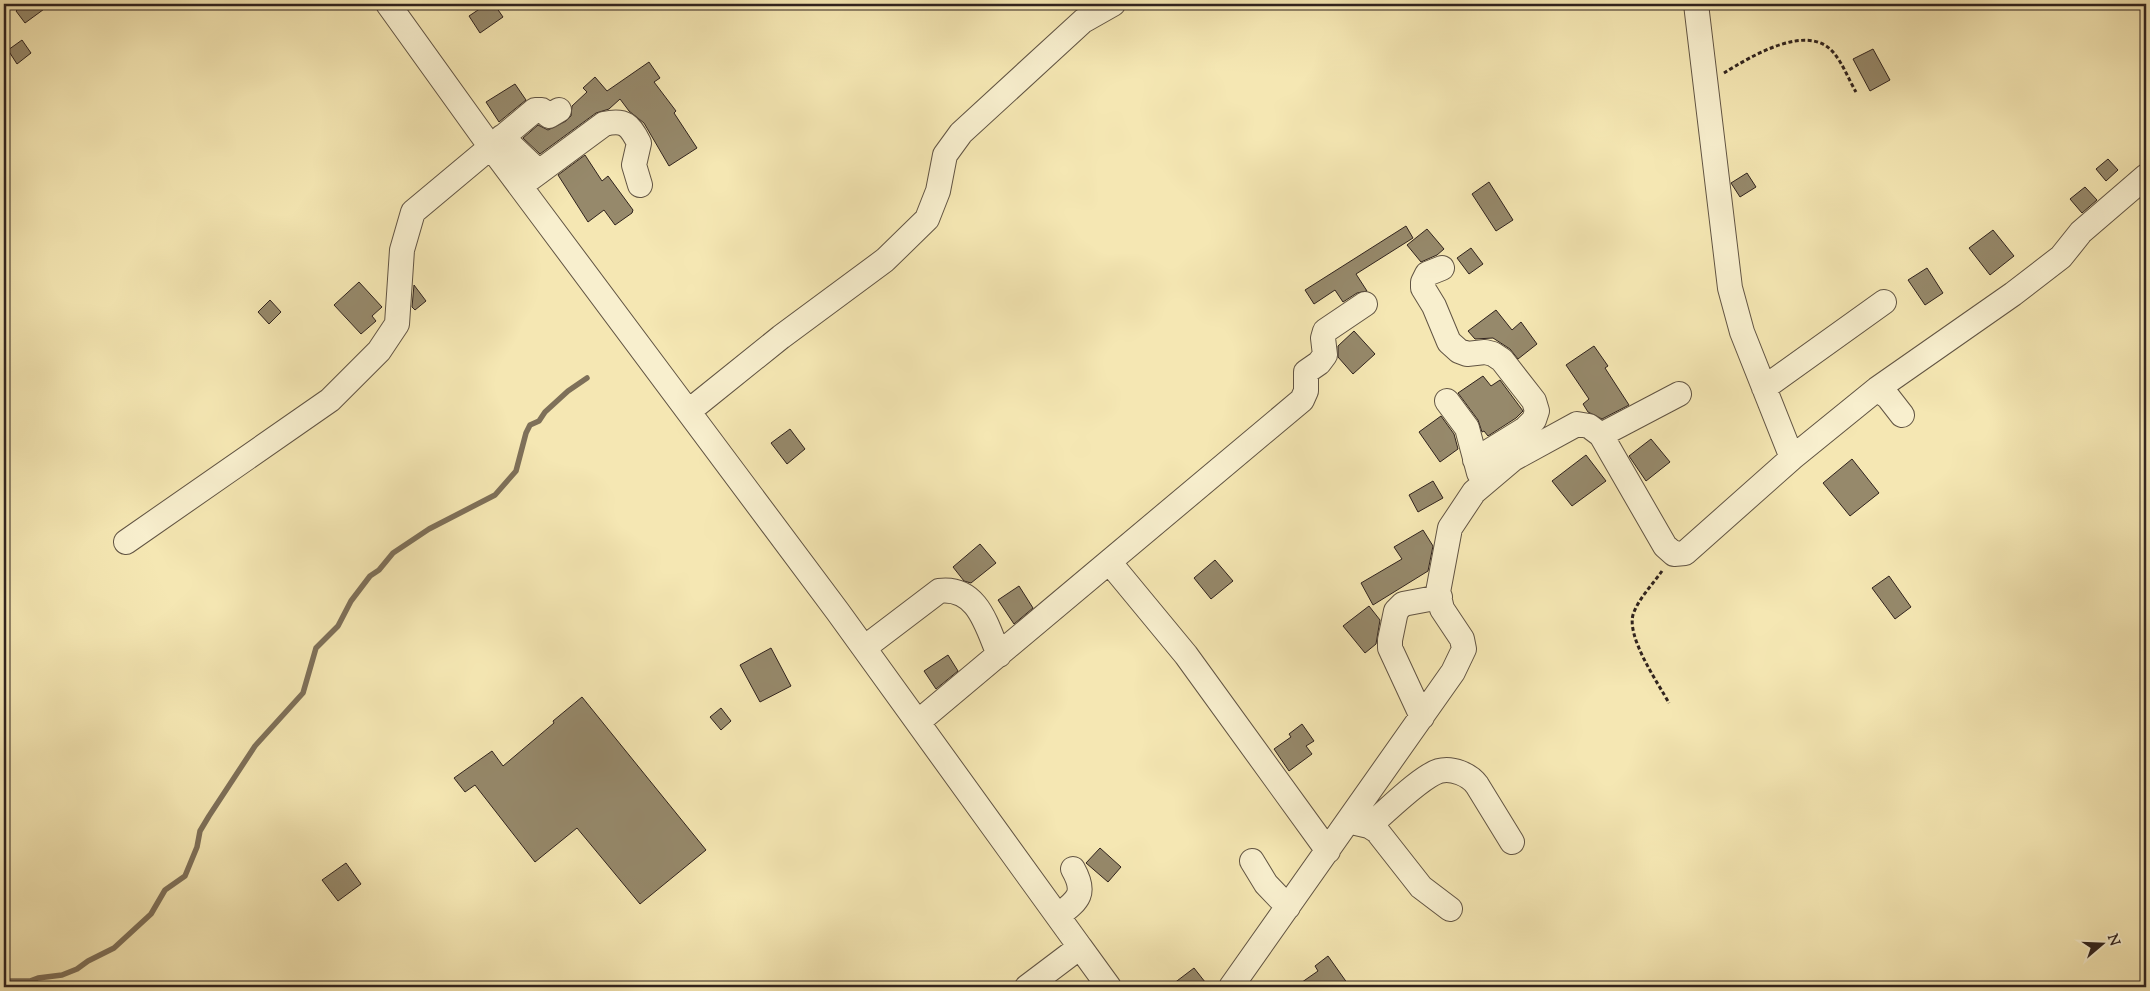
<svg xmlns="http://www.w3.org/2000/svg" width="2150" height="991" font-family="'Sorts Mill Goudy',serif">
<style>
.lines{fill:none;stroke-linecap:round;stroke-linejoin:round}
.stream{stroke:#7e7059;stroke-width:5.5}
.building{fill:#96896b;stroke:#30231e}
.minor-casing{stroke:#615443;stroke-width:26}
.path{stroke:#30231e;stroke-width:3;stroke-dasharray:4 2.5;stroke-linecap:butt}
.minor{stroke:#f8efce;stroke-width:24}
</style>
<rect width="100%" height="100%" fill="#f5e7b3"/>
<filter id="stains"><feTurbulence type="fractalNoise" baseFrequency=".004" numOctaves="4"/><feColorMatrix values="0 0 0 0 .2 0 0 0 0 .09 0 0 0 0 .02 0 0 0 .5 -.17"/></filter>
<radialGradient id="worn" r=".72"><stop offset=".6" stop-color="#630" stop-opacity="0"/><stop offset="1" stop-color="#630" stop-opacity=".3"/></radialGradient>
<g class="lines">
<!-- stream -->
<path class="stream" d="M4 981H30L38 978 62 975 77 969 88 961 114 948 151 914 165 890 185 876 197 847 200 831 209 816 255 746 303 693 316 648 338 626 351 601 370 576 379 570 393 553 429 529 495 495 516 471 526 433 530 425 539 421 545 412 568 391 587 378"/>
</g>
<!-- building -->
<path class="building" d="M24 4H51L25 23 16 11Z
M487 4H494L503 17 480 33 469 16Z
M22 40 31 53 17 64 8 50Z
M1873 49 1890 80 1870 91 1853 59Z
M649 62 660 78 654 82 676 111 674 113 697 148 669 166 644 123 629 111 620 99 609 109 596 113 540 154 523 138 538 125 548 130 566 121 571 116 572 106 587 92 583 88 595 77 607 91Z
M515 84 526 100 499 122 486 102Z
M585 155 602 181 608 176 633 210 632 213 615 225 604 210 588 222 558 175Z
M2108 159 2118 170 2106 181 2096 169Z
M1747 173 1756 187 1740 197 1731 183Z
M1489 182 1513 220 1496 231 1472 194Z
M2085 187 2097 200 2082 213 2070 199Z
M1406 226 1413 238 1356 274 1367 291 1357 293 1343 302 1335 290 1314 304 1305 290Z
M1427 229 1444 249 1437 255 1421 262 1407 245Z
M1993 230 2014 256 1990 275 1969 248Z
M1471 248 1483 264 1469 274 1457 258Z
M1927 268 1943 293 1925 305 1908 280Z
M359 282 382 307 372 316 376 321 361 334 334 305Z
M414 285 426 301 415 310 412 307Z
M270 300 281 312 269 324 258 312Z
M1496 310 1512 330 1521 322 1537 344 1518 359 1510 349 1493 338 1475 339 1468 331Z
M1354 331 1375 354 1353 374 1338 357V346Z
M1594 346 1608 366 1605 368 1629 405 1602 419 1588 412 1583 404 1589 399 1566 365Z
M1483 376 1491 386 1500 380 1523 411 1516 418 1488 436 1484 431 1482 432 1478 420 1458 393Z
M1441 416 1454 434 1458 449 1440 462 1419 432Z
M790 429 805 449 787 464 771 443Z
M1651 439 1670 462 1646 481 1629 456Z
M1586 455 1606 481 1572 506 1552 481Z
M1852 459 1879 493 1850 516 1823 483Z
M1433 481 1443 498 1418 512 1409 495Z
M1423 530 1433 546 1428 571 1373 605 1361 583 1402 559 1394 547Z
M980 544 996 563 971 583 964 581 953 567Z
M1215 560 1233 581 1211 599 1194 578Z
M1889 576 1911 607 1895 619 1872 588Z
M1019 586 1033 608 1014 624 998 600Z
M1369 606 1380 620 1376 644 1365 653 1343 626Z
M771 648 791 686 760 702 740 665Z
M948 655 958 671 936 689 924 671Z
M582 697 706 850 640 904 577 828 535 862 475 785 465 792 454 778 492 751 503 766 554 723 553 721Z
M721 708 731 721 721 730 710 717Z
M1302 724 1314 741 1306 746 1312 754 1289 771 1274 749 1291 737 1289 734Z
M1100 848 1121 867 1108 882 1086 863Z
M346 863 361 884 338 901 322 880Z
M1328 956 1350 987H1295L1318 971 1315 966Z
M1194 968 1209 987H1169Z"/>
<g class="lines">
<defs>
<path id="minor" d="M388 4 490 146 838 612 1080 947
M502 137 539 172
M520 186 604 124C625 119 630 125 639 143L634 165 640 185
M1442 268 1427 274 1423 282V288L1434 306 1449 342 1459 351 1467 354 1485 352 1493 354 1502 360 1534 401 1537 411 1534 420 1525 429 1475 460
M1764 388 1884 302
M1877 389 1888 397 1902 415
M1447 401 1467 428 1479 473
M689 411 781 337 885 260 927 219 938 191 945 155 961 133 1083 21 1113 4
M1601 435 1679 394
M1792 458 1877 389 2013 294 2061 257 2081 232 2146 176
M126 542 330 400 379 351 397 324 402 250 413 212 535 110H542L549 116 559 110
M1110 563 1186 655 1328 851
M864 648 939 591C978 586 987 627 999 655
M1422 717 1390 648V640L1396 611 1403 604 1440 597
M918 722 1302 400 1306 391V372L1319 363 1325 355 1323 338 1325 331 1365 304
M1356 823 1369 826 1377 831 1421 887 1450 909
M1369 826C1386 812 1420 777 1439 771 1452 767 1470 775 1477 785L1512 842
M1252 861 1266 884 1288 907
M1058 916C1078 900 1087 894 1073 869
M1027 987 1080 947 1109 987
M1231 987 1453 672 1464 649 1462 639 1442 609 1438 592 1450 528 1474 492 1513 459 1577 424 1589 426 1601 435 1665 546 1674 554 1685 553 1792 458 1742 332 1730 288 1696 4"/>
</defs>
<!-- minor casing -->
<use href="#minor" class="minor-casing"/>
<!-- path -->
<path class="path" d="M1724 73C1750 57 1807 22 1833 52 1842 62 1849 80 1856 92
M1662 571C1653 584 1640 597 1634 612 1624 634 1658 683 1669 703"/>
<!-- minor -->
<use href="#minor" class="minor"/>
</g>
<!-- margin -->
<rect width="2150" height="991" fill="none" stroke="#f5e7b3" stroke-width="20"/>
<rect x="5" y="5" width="2140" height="981" fill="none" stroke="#30231e" stroke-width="2.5"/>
<rect x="10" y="10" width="2130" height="971" fill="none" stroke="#30231e"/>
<!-- north arrow -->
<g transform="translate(2102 944) rotate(71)" stroke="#f8efce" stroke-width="4" paint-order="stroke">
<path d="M0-4L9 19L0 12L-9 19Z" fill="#30231e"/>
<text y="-8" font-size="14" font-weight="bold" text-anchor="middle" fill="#30231e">N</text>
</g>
<rect width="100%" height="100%" filter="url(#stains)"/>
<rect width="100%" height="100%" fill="url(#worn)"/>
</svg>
